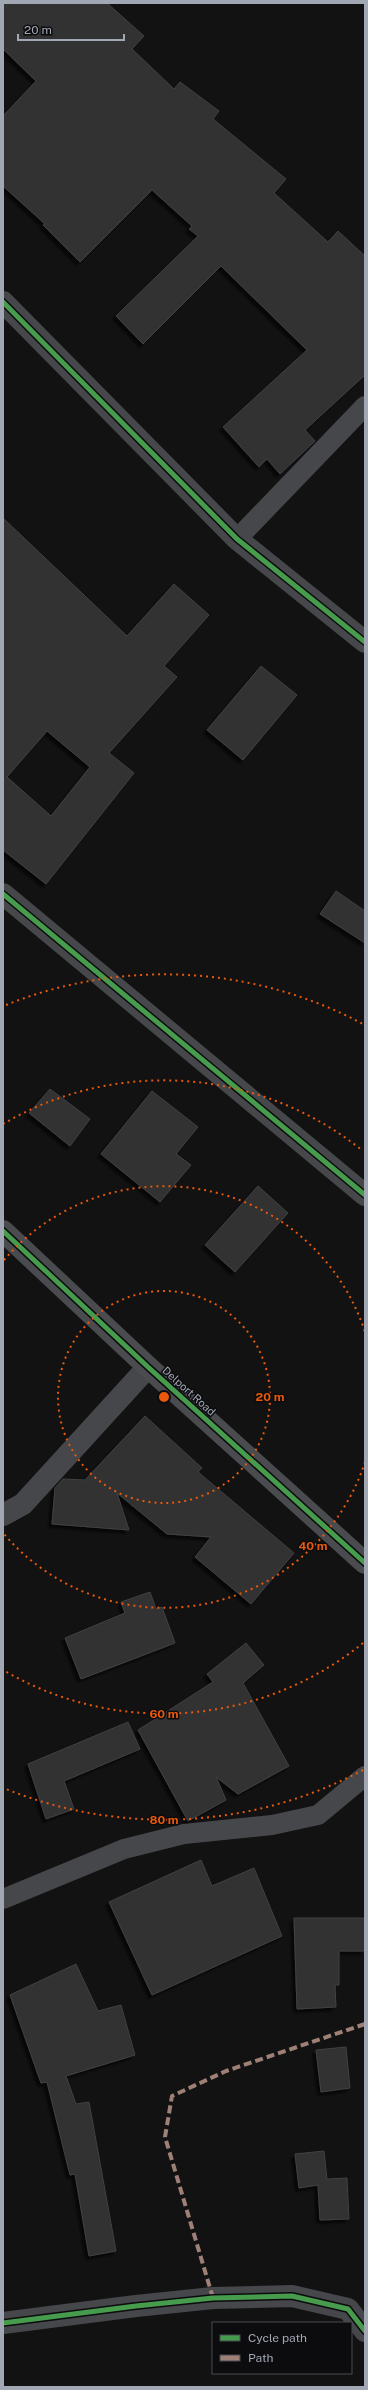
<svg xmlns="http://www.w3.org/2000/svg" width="368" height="2390" font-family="'Public Sans',sans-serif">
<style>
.building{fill:#303031;stroke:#404246;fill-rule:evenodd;filter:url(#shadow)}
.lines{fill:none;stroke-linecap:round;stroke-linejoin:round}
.lane{stroke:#46474b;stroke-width:20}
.street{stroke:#46474b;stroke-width:22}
.secondary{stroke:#4a4b4f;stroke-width:22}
.quiet{stroke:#9e8076;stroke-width:4;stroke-dasharray:8 4;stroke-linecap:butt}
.cycleway-casing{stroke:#0c0c0e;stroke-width:8}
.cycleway{stroke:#469c4c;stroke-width:5}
.ring{fill:none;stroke:#e8590c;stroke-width:2;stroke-dasharray:2 4}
.labels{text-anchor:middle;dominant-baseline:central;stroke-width:3;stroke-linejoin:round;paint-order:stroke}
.street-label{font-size:11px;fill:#a2a7b4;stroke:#0c0c0e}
.centre{fill:#e8590c;stroke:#0c0c0e;stroke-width:2}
.ring-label{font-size:12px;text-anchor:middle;font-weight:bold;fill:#e8590c;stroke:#0c0c0e;stroke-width:3;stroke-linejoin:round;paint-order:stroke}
</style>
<defs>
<filter id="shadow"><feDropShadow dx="-3.5" dy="3.5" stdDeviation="1" flood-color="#0009"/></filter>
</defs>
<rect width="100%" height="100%" fill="#121212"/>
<!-- building -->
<path class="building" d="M3 3H107L144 36 132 49 174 89 180 82 219 111 213 119 286 179 274 193 328 242 338 231 365 256V375L305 430 315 441 280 474 267 459 259 467 223 427 307 350 221 266 143 344 116 316 198 236 189 229 192 226 152 190 80 262 43 225 45 224 3 186V116L36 81 3 49Z
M3 518 127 636 174 584 209 615 164 666 177 677 109 753 134 773 46 884 3 850ZM47 731 90 767 51 816 7 777Z
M261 666 297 695 243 760 207 730Z
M336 891 365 911V943L320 914Z
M50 1089 90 1119 70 1146 29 1113Z
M152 1091 198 1127 176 1154 191 1165 160 1202 101 1154Z
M258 1186 288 1213 235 1272 205 1245Z
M145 1416 202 1468 198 1472 294 1553 251 1604 195 1557 211 1537 167 1534 117 1493 129 1530 52 1524 55 1488 63 1479 85 1480Z
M150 1592 156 1609 162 1607 175 1643 81 1679 65 1638 125 1613 121 1602Z
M246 1643 264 1665 243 1683 289 1766 238 1794 216 1777 226 1800 188 1821 138 1730 213 1682 207 1674Z
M128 1722 140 1749 64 1781 74 1809 46 1819 28 1764Z
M201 1860 212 1886 254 1868 282 1936 152 1995 109 1902Z
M294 1918H365V1951H339V1985H335L336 2007 297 2009Z
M76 1964 98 2011 121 2005 135 2055 66 2076 76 2104 89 2102 116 2251 89 2256 75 2174 70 2175 47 2082 41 2083 10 1995Z
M346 2047 350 2088 321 2092 316 2050Z
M324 2151 327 2179 347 2178 349 2219 320 2220 318 2185 299 2188 295 2154Z"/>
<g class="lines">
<!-- lane -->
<path class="lane" d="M237 539 365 406
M3 1899 124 1849 184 1834 272 1825 318 1815 365 1776"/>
<!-- street -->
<path class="street" d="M3 302 237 539 365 642
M3 894 365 1195
M3 1515 23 1504 148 1367
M3 2323 136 2306 213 2298 292 2296 348 2309 365 2331"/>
<!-- secondary -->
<path class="secondary" d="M3 1231 148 1367 365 1563"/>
<!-- quiet -->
<path class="quiet" d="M213 2298 165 2137 172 2096 226 2071 365 2024"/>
<defs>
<path id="cycleway" d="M3 302 237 539 365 642
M3 894 365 1195
M3 1231 148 1367 365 1563
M3 2323 136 2306 213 2298 292 2296 348 2309 365 2331"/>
</defs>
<!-- cycleway casing -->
<use href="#cycleway" class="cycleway-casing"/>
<!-- cycleway -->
<use href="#cycleway" class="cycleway"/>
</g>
<!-- distance rings -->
<g class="ring">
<circle cx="164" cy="1397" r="106"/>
<path d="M365 1462A211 211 0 0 1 4 1534M4 1260A211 211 0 0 1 365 1332"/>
<path d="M363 1643A317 317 0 0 1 3 1670M3 1124A317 317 0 0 1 363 1151"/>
<path d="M363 1770A423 423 0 0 1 6 1789M6 1005A423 423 0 0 1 363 1024"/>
</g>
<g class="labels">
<!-- street labels -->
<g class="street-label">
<text transform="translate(189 1391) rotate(42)">Delport Road</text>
</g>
</g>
<circle cx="164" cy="1397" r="6" class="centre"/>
<g class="ring-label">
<text x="270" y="1401">20 m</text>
<text x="313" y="1550">40 m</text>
<text x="164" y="1718">60 m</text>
<text x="164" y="1824">80 m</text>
</g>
<!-- border -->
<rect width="368" height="2390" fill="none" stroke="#a2a7b4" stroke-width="8"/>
<!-- legend -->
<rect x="212" y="2322" width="140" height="52" fill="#0c0c0e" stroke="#484a50"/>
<rect x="220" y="2335" width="20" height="6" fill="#469c4c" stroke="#484a50"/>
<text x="248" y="2342" font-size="12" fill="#a2a7b4">Cycle path</text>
<rect x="220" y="2355" width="20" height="6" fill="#9e8076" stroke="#484a50"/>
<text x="248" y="2362" font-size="12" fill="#a2a7b4">Path</text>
<!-- scale -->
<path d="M18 34v6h106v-6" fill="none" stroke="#a2a7b4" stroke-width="2"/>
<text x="24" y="34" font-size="12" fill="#a2a7b4" stroke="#0c0c0e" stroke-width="3" paint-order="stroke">20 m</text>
</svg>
